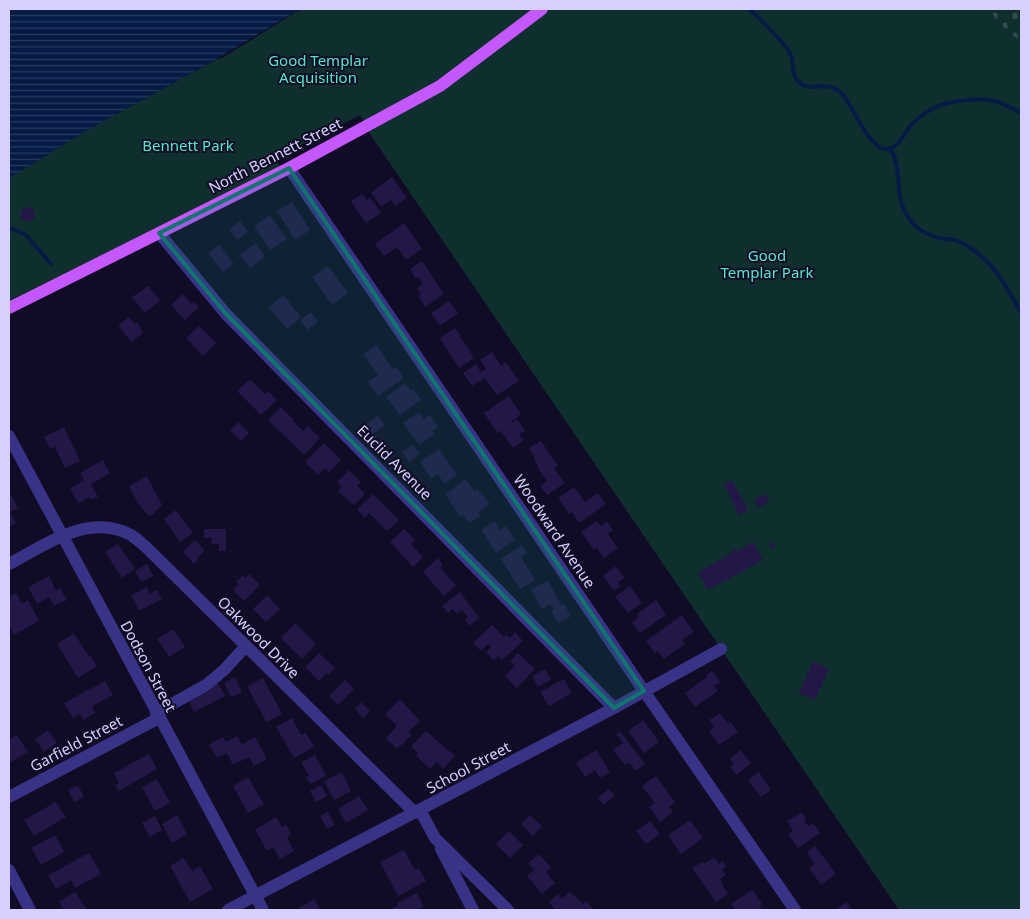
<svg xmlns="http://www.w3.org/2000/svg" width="1030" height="919" font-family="'Noto Sans',sans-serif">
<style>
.green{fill:#0f2f2f}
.cemetery{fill:url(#cemetery-stones)}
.water{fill:url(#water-rules)}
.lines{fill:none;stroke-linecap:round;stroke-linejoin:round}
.stream{stroke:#051b45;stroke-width:4}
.building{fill:#221747}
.minor{stroke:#393388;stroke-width:12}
.major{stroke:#c557ff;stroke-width:12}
.marked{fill:#0f766e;fill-opacity:0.2;stroke:#0f766e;stroke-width:4;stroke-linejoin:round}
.labels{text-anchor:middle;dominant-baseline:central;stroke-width:4;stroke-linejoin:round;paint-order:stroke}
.park-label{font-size:15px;fill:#51eac8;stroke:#110c25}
.street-label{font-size:15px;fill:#d7d0ff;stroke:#110c25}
</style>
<defs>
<pattern id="cemetery-stones" width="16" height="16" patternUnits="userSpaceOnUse" patternTransform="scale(1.25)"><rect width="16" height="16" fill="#0f2f2f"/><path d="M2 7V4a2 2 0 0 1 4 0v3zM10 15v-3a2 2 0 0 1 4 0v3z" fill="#314c4e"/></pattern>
<pattern id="water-rules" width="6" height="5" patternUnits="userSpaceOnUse" patternTransform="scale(1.25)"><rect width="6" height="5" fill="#051b45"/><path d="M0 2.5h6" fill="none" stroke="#293b61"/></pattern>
</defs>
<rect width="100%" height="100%" fill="#110c25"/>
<!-- green -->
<path class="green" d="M301 9H988L1005 29 1021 42V910H899L370 134 360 115 276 158 280 167 9 301V178L84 132 217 59 222 58Z"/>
<!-- cemetery -->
<path class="cemetery" d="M988 9H1021V42L1005 29Z"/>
<!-- water -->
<path class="water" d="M9 9H300L213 61 84 132 9 178Z"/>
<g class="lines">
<!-- stream -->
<path class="stream" d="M749 9C760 19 788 45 792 58 794 66 791 72 797 80 808 95 827 78 841 93 854 106 866 145 885 149 898 151 905 131 912 124 919 117 934 106 944 104 955 101 979 98 990 100 1001 102 1012 108 1021 113
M890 149C905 171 891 196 911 221 919 231 932 237 945 239 949 240 952 239 956 240 992 257 1003 280 1021 313
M9 228 25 234 51 264"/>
</g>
<!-- building -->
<path class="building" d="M392 177 407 198 395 206 391 200 381 207 371 193Z
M362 194 367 200 370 197 381 213 366 223 351 201Z
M292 202 310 230 295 240 277 211Z
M28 207 35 211 34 219 27 222 21 218V210Z
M270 215 287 239 270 250 254 226Z
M240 221 248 232 237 240 229 230Z
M404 223 422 249 406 260 397 247 384 256 375 244Z
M256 243 265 257 250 268 240 255Z
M219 244 234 264 223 272 208 253Z
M422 261 444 294 425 307 418 296 421 294 417 288 423 284 418 277 416 279 410 269Z
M328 266 348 293 332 305 312 277Z
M148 286 160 300 145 313 132 297Z
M183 294 192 304 194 302 199 307 185 320 171 305Z
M283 295 301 317 287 329 269 307Z
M449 301 458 313 440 326 431 313Z
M311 312 318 322 307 330 300 320Z
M129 317 135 324 138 322 143 333 131 342 118 325Z
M199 326 216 343 203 356 186 338Z
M455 328 474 358 459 368 440 338Z
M376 345 393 369 396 367 404 378 378 396 368 382 378 375 363 354Z
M492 352 501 366 506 362 519 381 497 395 485 378 472 386 463 373 476 364 481 372 486 369 480 360Z
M250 379 265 394 268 391 277 400 261 415 237 391Z
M405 383 411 391 413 389 421 400 400 415 386 397Z
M509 396 521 414 511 422 512 423 517 419 525 431 519 434 524 440 513 448 501 431 498 433 484 413Z
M281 407 294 420 293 421 303 431 308 426 320 438 304 455 268 420Z
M419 412 424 419 430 415 438 427 432 431 435 434 419 445 403 423Z
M378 416 385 425 372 435 365 425Z
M238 422 249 433 241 441 230 431Z
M64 427 80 461 65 468 55 447 50 449 44 437Z
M541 441 558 466 554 468 565 483 547 495 540 486 547 481 537 467 538 466 534 459 535 458 529 448Z
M324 443 341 460 329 472 325 468 318 475 305 462Z
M413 445 420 454 409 462 402 452Z
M439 449 457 475 444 484 438 474 431 478 420 462Z
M103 460 110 473 91 484 98 497 91 500 90 497 78 503 70 488 84 480 80 473Z
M349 470 361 482 357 486 365 494 354 505 338 491 342 487 337 482Z
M147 476 162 505 150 517 139 505 129 486Z
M466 479 474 491 477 489 480 493 481 492 490 504 478 512 480 516 469 523 463 515 460 517 445 494Z
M732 480 748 510 739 515 724 484Z
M574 487 585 502 598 493 606 504 579 523 572 512 569 514 558 498Z
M9 491 18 508 10 512 16 523 9 527Z
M373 494 399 520 387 531 369 513 365 518 357 509Z
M765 494 769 502 758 508 754 500Z
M176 510 193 533 180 542 164 519Z
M495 521 500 530 506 526 515 540 496 553 481 530Z
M597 521 601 526 607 522 613 530 608 534 618 548 604 558 597 548 594 550 581 532Z
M204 529H226V551H219V544H211L212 538H204Z
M404 529 415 540 411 544 423 557 413 567 390 542Z
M195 540 205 550 197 559 198 560 194 564 183 552Z
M753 542 763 560 708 590 698 572 731 554 730 552 735 549 737 551Z
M772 542 775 547 771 549 768 544Z
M118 544 135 569 122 578 105 552Z
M522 545 527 553 521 557 535 580 520 589 501 559Z
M438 558 443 565 440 568 456 585 444 596 423 572Z
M147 564 153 576 141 582 135 571Z
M616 566 625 578 618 582 621 586 614 591 603 576Z
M249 574 260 585 244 601 233 590 239 584 236 582 243 575 245 578Z
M49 576 56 591 60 588 67 600 54 606 49 597 37 604 28 587Z
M548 580 561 605 564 604 571 616 558 623 551 611 554 610 550 604 542 609 531 590Z
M630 586 642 603 628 613 615 597Z
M147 587 150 594 157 590 162 599 139 611 131 595Z
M460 592 479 618 469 626 465 619 468 617 462 610 457 614 453 609 448 613 442 606Z
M16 593 22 604 28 600 39 621 14 635 9 625V597Z
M267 595 280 609 266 622 253 609Z
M656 600 666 615 640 633 632 622 639 617 637 614Z
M682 615 694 632 682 640 685 644 664 659 658 651 655 653 646 641Z
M295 623 316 644 302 659 281 638Z
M492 625 504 637 507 635 510 638 515 632 523 641 502 660 498 656 494 661 486 652 491 647 488 644 481 651 473 643Z
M173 629 185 647 169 657 157 639Z
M74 633 89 657 91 656 97 666 78 678 57 644Z
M319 653 335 668 328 675 326 673 319 681 305 667Z
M518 653 535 669 517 688 505 676 515 666 510 661Z
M813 662 829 669 815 700 799 693Z
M545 669 551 680 538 687 532 676Z
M712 671 720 682 714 686 718 691 695 707 685 693 708 676 706 675Z
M235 677 242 692 231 697 224 683Z
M263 678 282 714 266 722 247 686Z
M564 679 572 693 549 706 540 692Z
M345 680 354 689 338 705 329 696Z
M105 681 113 695 92 706 95 713 83 720 80 714 73 718 64 703Z
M218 683 225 696 194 712 188 699Z
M400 699 420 721 408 732 412 735 397 749 386 738 397 726 385 714Z
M361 702 370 711 363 718 355 709Z
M720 713 728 724 731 722 738 732 719 745 709 731 714 727 709 720Z
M292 718 301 735 306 733 314 747 294 758 276 727Z
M643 720 659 742 644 753 628 731Z
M48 730 57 743 44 752 35 739Z
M426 731 455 756 443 769 437 762 430 769 416 755 418 753 411 746Z
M620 731 645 764 636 771 629 762 625 765 613 750 623 743 616 734Z
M17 735 28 752 9 763V740Z
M237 736 242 744 255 737 267 759 254 766 249 757 233 765 227 753 217 758 209 744 223 737 226 742Z
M596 750 610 772 600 778 595 770 585 777 576 763Z
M740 750 751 763 737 775 730 767 734 764 730 759Z
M149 754 157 769 119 791 115 785 119 783 114 773Z
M315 755 326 776 310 784 306 777 309 776 301 762Z
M342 772 351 791 334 800 324 781Z
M759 772 771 790 761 797 748 780Z
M656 776 675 802 669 807 673 812 660 822 649 807 655 803 642 786Z
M248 777 264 804 248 813 233 786Z
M157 779 170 803 155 811 142 787Z
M78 785 84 797 74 802 68 790Z
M321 785 327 796 316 802 310 791Z
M609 789 615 796 603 805 598 797Z
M359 796 368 810 346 823 338 809Z
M56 802 66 817 34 836 24 820Z
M328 812 335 825 327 829 320 816Z
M802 812 806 819 804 820 808 826 813 823 820 833 798 848 788 834 793 831 787 821Z
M177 815 187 834 172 843 162 824Z
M530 815 542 826 533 836 521 824Z
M155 816 162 830 150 837 142 823Z
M276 817 282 827 286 825 291 834 287 837 294 851 280 859 273 847 267 851 255 830Z
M690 820 703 838 681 854 668 835Z
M650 821 660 834 646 844 636 831Z
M509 831 523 845 510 858 496 844Z
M55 835 64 852 41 865 31 848Z
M815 846 836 874 821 885 809 868 815 864 807 852Z
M404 850 415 870 419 868 426 881 398 896 380 862Z
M89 853 101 874 75 888 71 880 56 889 48 875Z
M539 854 551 868 546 872 555 883 542 894 527 876 534 870 528 863Z
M714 857 719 864 723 861 726 866 722 870 726 875 720 879 722 882 721 883 728 894 716 902 692 868 702 862 704 864Z
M184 858 192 871 200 866 213 889 190 902 170 866Z
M752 890 762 904 760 906 763 910H735L731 904Z
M75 892 87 910H64L59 902Z
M570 892 583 904 586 901 594 910H556L549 902 558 894 562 899Z
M417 893 424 907 417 910H392V909L398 905 397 903Z
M314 899 321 910H301L299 908Z
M847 902 852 910H837L836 909Z"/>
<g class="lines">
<!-- minor -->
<path class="minor" d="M289 168 644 691 795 910
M159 233 226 314 614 708
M9 436 263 910
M9 564C45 545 89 512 131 535 136 538 141 543 146 547L415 813
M156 713 206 685 224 670 246 646
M9 797 159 718
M420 810 435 838 508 910
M441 849 473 910
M9 870 30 910
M228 910 614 708 721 649"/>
<!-- major -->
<path class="major" d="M9 308 289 168 440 86 542 9"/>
</g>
<!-- marked area -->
<path class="marked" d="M289 168 644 691 614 708 226 314 159 233Z"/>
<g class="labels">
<!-- park labels -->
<g class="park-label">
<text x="318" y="60">Good Templar<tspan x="318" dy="17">Acquisition</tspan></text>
<text x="188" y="145">Bennett Park</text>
<text x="767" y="255">Good<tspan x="767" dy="17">Templar Park</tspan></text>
</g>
<!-- street labels -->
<g class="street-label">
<text transform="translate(275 155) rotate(-27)">North Bennett Street</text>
<text transform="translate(395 462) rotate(45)">Euclid Avenue</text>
<text transform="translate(555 531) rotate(56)">Woodward Avenue</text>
<text transform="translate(259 637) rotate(45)">Oakwood Drive</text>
<text transform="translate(149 666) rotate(62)">Dodson Street</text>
<text transform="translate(76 743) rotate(-28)">Garfield Street</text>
<text transform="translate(468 767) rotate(-28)">School Street</text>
</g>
</g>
<!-- border -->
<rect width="1030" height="919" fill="none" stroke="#d7d0ff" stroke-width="20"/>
</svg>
